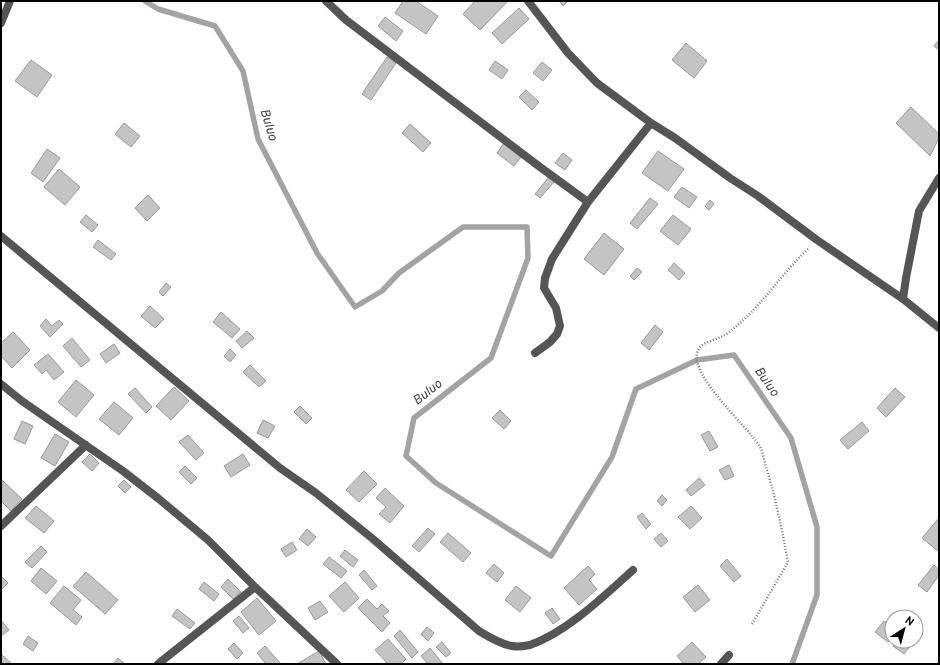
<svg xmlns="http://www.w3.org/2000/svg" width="940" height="665" font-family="Overpass,sans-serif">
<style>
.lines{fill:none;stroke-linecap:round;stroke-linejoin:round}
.stream{stroke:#a3a3a3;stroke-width:5.5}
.building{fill:#c4c4c4;stroke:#999}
.path{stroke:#777;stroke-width:2.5;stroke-dasharray:1 2;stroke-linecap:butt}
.minor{stroke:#555;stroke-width:8}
.labels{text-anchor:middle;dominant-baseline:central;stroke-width:3;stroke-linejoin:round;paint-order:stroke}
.water-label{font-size:13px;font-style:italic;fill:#444;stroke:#fff}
</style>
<rect width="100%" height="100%" fill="#fff"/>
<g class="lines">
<!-- stream -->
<path class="stream" d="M145 1 158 9 215 26 243 71 258 139 317 253 355 307 382 291 399 273 463 227H527L528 258 491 358 414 418 406 456 436 483 551 556 612 457 636 389 697 360 734 355 791 438 817 527V595L792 664"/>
</g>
<!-- building -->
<path class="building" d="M403 1H416L438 16 426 34 395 13Z
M475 1H508L480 30 463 14Z
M559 1H568L563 6Z
M519 8 529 19 502 44 492 33Z
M385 17 403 31 396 41 378 26Z
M939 40V50L934 46Z
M686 43 707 61 694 78 672 60Z
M387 57 396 63 371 100 362 94Z
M31 60 52 75 37 97 15 81Z
M495 61 508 70 502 79 489 70Z
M542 62 552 70 543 81 533 73Z
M526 90 539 102 532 110 519 97Z
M911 107 939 134V138L930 156 896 123Z
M124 123 140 136 131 147 115 134Z
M410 124 431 143 423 152 402 133Z
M504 143 522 156 514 166 497 153Z
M47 149 60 158 43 182 31 173Z
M658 151 684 169 668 191 642 173Z
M563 153 572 160 565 170 555 163Z
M59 169 80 187 65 205 44 187Z
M549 177 554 182 540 198 535 194Z
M682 187 697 197 689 208 674 197Z
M148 195 160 208 147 221 135 208Z
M650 198 658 204 637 229 630 223Z
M710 200 714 204 709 210 705 206Z
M86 215 98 225 92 232 80 222Z
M673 215 691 229 678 245 660 231Z
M604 233 624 249 604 275 584 259Z
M98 240 116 254 111 260 93 247Z
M674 263 685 273 679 280 668 270Z
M637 268 642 272 634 280 630 276Z
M166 283 171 287 163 296 159 292Z
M150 306 164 319 155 328 141 316Z
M221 312 240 329 232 338 213 322Z
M46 319 52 326 59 320 63 324 50 337 40 326Z
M655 325 663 332 649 350 641 343Z
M247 331 254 338 242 348 236 341Z
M13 332 30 350 12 368 1 356V343Z
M72 338 90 360 81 367 63 346Z
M114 344 120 353 106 363 100 354Z
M230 349 236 355 230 362 224 356Z
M48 354 64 372 54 380 46 370 42 374 34 365Z
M250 365 266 381 259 387 243 372Z
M76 380 94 395 76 417 58 402Z
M174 387 189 401 171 420 156 406Z
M135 388 152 407 146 413 128 394Z
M895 388 905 397 886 417 877 408Z
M114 402 133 418 119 435 99 419Z
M300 406 312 418 306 424 294 412Z
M500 410 511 421 504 429 492 418Z
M263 420 275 426 268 438 257 433Z
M22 421 33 426 25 444 14 439Z
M862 422 869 431 848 449 840 440Z
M709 431 718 447 710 451 701 435Z
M55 434 69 442 55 466 41 458Z
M188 435 204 453 196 460 179 442Z
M90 454 99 463 92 471 82 462Z
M243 454 250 465 231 477 224 466Z
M729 465 734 476 725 480 719 470Z
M185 466 197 478 191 484 179 472Z
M364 471 377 484 359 502 346 490Z
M699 478 705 485 691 496 686 490Z
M2 480 22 499 11 511 1 501Z
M124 480 131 487 125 493 118 486Z
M385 488 404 506 390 523 379 514 386 507 376 498Z
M662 495 667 500 662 506 657 501Z
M36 506 54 521 44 533 25 518Z
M691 506 702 518 690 529 678 517Z
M642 513 651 524 646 529 637 517Z
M939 518V552L922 538Z
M428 528 435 534 419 552 412 546Z
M307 529 316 537 308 546 299 539Z
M448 533 471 553 463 562 440 542Z
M661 533 668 541 661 547 654 539Z
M292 542 297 550 286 557 281 549Z
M41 546 47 552 32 568 25 562Z
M345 550 358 560 353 567 340 556Z
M329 557 347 571 341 578 323 564Z
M727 559 741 576 734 582 720 566Z
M494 564 504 573 497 582 486 573Z
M934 565 939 570V575L927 592 918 585Z
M588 566 595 574 589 580 597 589 579 605 564 588Z
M41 568 57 581 46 594 31 581Z
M364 570 377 586 372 590 359 575Z
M86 572 118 600 105 614 73 586Z
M1 576 8 583 1 590Z
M228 579 241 592 233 599 221 587Z
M204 582 219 594 214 601 199 589Z
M345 582 359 598 344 612 329 596Z
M698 585 710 600 695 612 683 597Z
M64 586 81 600 73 610 82 617 76 625 50 603Z
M516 586 531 598 520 612 505 600Z
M257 598 276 621 259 635 241 612Z
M367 599 377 609 382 604 389 611 383 616 390 623 382 632 358 608Z
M320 601 328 612 315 620 308 608Z
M552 608 560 619 553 624 545 613Z
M177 609 195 623 190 629 172 616Z
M239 616 249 628 243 633 233 621Z
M1 620 9 630 1 636Z
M884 621 892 626V637L888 642 875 632Z
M427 627 434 633 428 641 421 634Z
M400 630 418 652 412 658 394 636Z
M28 636 38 643 33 651 23 644Z
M388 639 406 659 401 664H388L375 650Z
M898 641H911L913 643 904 654 893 646Z
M442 642 451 653 446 657 436 647Z
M692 642 706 657 698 664H684L677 656Z
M234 643 243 653 237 659 228 649Z
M265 646 281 664H266L257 653Z
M430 648 443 664H428L421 656Z
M319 651 326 664H297Z
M1 654 11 663 10 664H1Z
M118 658 125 664H113Z"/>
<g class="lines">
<!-- path -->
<path class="path" d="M752 624 788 562C782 530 776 499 766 467 764 460 763 451 759 445 746 426 691 376 697 353 699 343 712 341 721 337 725 335 730 332 733 329 762 306 781 274 808 249"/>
<!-- minor -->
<path class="minor" d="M326 1 346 20 540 167 588 202
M528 1 568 53 597 83 651 123 675 138 730 178 758 196 817 240 903 299 939 328
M1 23 10 1
M1 236 280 468 316 493 373 539 479 631C489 637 500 644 512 646 517 647 525 646 530 645 567 632 604 596 633 570
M903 299 906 278 919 211 939 178
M535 353 550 342 557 334 560 326 556 308 544 288 545 278 552 259 588 202 651 123
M1 384 22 401 123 471 159 499 208 540 255 587 337 664
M1 526 86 445
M158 664 255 587
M721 664 729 655"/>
</g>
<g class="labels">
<!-- water labels -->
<g class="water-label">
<text transform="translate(268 125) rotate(73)">Buluo</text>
<text transform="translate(766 382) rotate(55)">Buluo</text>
<text transform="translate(428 393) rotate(-38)">Buluo</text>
</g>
</g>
<!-- border -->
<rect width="940" height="665" fill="none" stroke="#000000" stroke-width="4"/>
<!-- north arrow -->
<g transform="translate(904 629) rotate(36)"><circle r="19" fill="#ffffff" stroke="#999999"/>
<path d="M0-3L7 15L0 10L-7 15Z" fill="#000000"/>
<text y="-6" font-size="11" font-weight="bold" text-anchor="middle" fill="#000000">N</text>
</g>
</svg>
